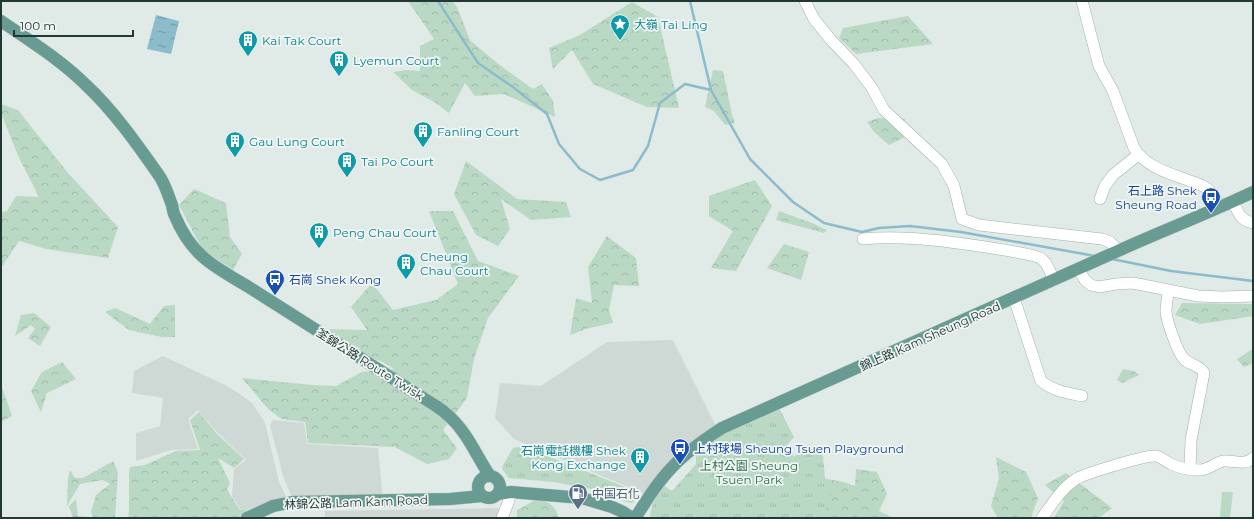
<svg xmlns="http://www.w3.org/2000/svg" width="1254" height="519" font-family="Montserrat,'Noto Sans TC',sans-serif">
<style>
.built{fill:#ced9d5}
.grass{fill:#bad9c5}
.forest{fill:url(#forest-crowns)}
.park{fill:url(#park-tufts)}
.water{fill:url(#water-ripples)}
.lines{fill:none;stroke-linecap:round;stroke-linejoin:round}
.stream{stroke:#8cbbcb;stroke-width:2.5}
.minor-casing{stroke:#a3b1ad;stroke-width:12}
.major-casing{stroke:#c1c7c6;stroke-width:13}
.minor{stroke:#fff;stroke-width:11}
.major{stroke:#689c93;stroke-width:12}
.labels{text-anchor:middle;dominant-baseline:central;stroke-width:3.5;stroke-linejoin:round;paint-order:stroke}
.culture-label{font-size:12px;fill:#0d838f;stroke:#f0f7f4;text-anchor:start}
.transit-label{font-size:12px;fill:#164399;stroke:#f0f7f4;text-anchor:start}
.street-label{font-size:12px;fill:#223834;stroke:#f0f7f4}
.park-label{font-size:12px;fill:#306c4c;stroke:#f0f7f4}
.service-label{font-size:12px;fill:#4e5e75;stroke:#f0f7f4;text-anchor:start}
</style>
<defs>
<pattern id="forest-crowns" width="20" height="18" patternUnits="userSpaceOnUse"><rect width="20" height="18" fill="#bad9c5"/><path d="M2 6a3 3 0 1 1 6 0M12 15a3 3 0 1 1 6 0" fill="none" stroke="#a0bbaa"/></pattern>
<pattern id="park-tufts" width="24" height="20" patternUnits="userSpaceOnUse"><rect width="24" height="20" fill="#bad9c5"/><path d="M3 7l-1-3M5 7V3M7 7l1-3M15 17l-1-3M17 17v-4M19 17l1-3" fill="none" stroke="#a0bbaa"/></pattern>
<pattern id="water-ripples" width="26" height="14" patternUnits="userSpaceOnUse"><rect width="26" height="14" fill="#8cbbcb"/><path d="M2 4q2-2 4 0t4 0M15 11q2-2 4 0t4 0" fill="none" stroke="#7299a6"/></pattern>
</defs>
<rect width="100%" height="100%" fill="#e0eae6"/>
<!-- built -->
<path class="built" d="M673 340 716 426 647 495 514 439 495 418 500 383 541 386 607 342Z
M163 356 225 385 240 394 252 403 264 421 266 427 279 482 288 501 259 509 255 507 251 509 241 510 232 496 234 469 246 460 214 429 198 410 189 418V422L198 449 171 450 136 461V433L160 426 163 398 132 393 134 371Z
M273 420 304 423 307 444 378 448 383 501 294 502 283 476 270 425Z
M503 508 500 518H325V511Z"/>
<!-- grass -->
<path class="grass" d="M1222 492H1233L1230 518H1220Z"/>
<!-- forest -->
<path class="forest" d="M408 1H452L457 7 470 40 497 63 533 89 542 84 553 101 555 117 504 94 475 96 465 83 449 113 436 103 412 90 393 72 407 70 420 71V46L434 39Z
M632 2 658 17 679 108 647 107 593 84 572 50 553 69 549 48 580 35Z
M908 16 933 44 856 54 839 38 843 28Z
M713 70 723 71 732 115 735 123 725 125 714 111 705 107Z
M1 104 18 110 68 173 118 227 108 258 46 249 19 241 1 268V212L7 211 16 196 39 197 19 158 1 113Z
M878 118 905 119V137L889 145 874 132 867 122Z
M466 161 517 199 566 202 571 217 531 220 501 199 510 229 498 246 476 235 454 194Z
M755 180 772 206 736 271 711 268 733 231 709 216V196Z
M194 189 226 203 230 237 242 254 233 270 202 249 179 205Z
M429 211H453L478 261 519 276 488 318 474 359 467 398 443 430 457 448 449 459 427 464 395 447 308 443 305 422 282 419 269 410 242 378 312 385 336 386 362 372 394 369 385 363 364 355 325 329 367 330 351 307 372 283 393 310 436 300 458 284Z
M779 211 812 223 827 230 824 233 776 220Z
M607 236 636 258 639 286 614 285 609 310 613 323 589 328 570 335 576 298 592 303 588 267Z
M784 244 809 252 801 280 767 268Z
M1182 303 1253 304V316L1200 324 1175 315Z
M175 305V337H162L129 330 105 312 115 308 150 324 164 306Z
M34 313 51 327 40 346 28 338 35 329 31 325 15 336 21 315Z
M1253 349V363L1244 367 1237 359Z
M62 362 76 379 47 393 41 412 31 391 42 372Z
M1123 369 1134 371 1139 375 1122 383 1117 380Z
M1 384 12 416 1 422Z
M199 412 217 434 244 459 234 468 218 458 230 483 227 490 240 510H252L250 514 241 518H128L129 511V473L130 467 145 465 176 451 200 450 190 420Z
M996 457 1026 472 1038 498 1031 518H998L991 506 999 478Z
M113 461 118 472 115 518H93L91 512 96 495 110 484 103 480 80 484 67 506 68 478 70 470 75 478H83Z
M856 469 877 472 887 494 879 511 894 518H797L817 477 843 482 855 486Z
M1066 473 1112 508 1099 518H1054L1064 501 1045 485Z
M76 499 78 516 90 517 91 518H73L69 506Z
M537 499C551 503 554 504 559 518H517V510Z"/>
<!-- park -->
<path class="park" d="M779 408 794 437 787 445 794 457 809 444 823 456 825 479 833 488 823 518H651L650 517C651 504 657 496 663 485L672 491 696 464V453L710 442 729 430Z
M518 447H525L640 493 637 499 632 503 626 502 611 495 587 488 553 482 509 478 502 469 503 465 513 448Z"/>
<!-- water -->
<path class="water" d="M156 15 179 21 171 54 147 49Z"/>
<g class="lines">
<!-- stream -->
<path class="stream" d="M438 1 478 63 513 87 547 114 559 144 580 169 600 180 633 170 648 146 660 103 685 84 711 90 750 159 793 202 824 223 862 232 879 228 910 226 961 232 1095 256
M690 1 711 90
M1112 259 1171 271 1253 281"/>
<defs>
<path id="minor" d="M805 1 814 19 831 40 854 64 872 88 884 110 942 164 954 186 962 219 979 225 1102 239 1110 242 1119 251
M1082 1 1099 66 1113 91 1134 148C1147 168 1169 173 1190 181 1197 183 1205 186 1210 191 1214 196 1217 202 1220 208
M1100 199 1105 186 1113 175 1138 155
M1233 201C1238 213 1240 220 1253 223
M863 239C889 236 915 238 942 241 974 245 1004 249 1035 256 1047 259 1049 270 1054 280
M1078 269 1085 280 1091 285 1099 287 1116 284 1133 283 1198 296 1223 297 1253 296
M1168 290C1168 297 1166 304 1166 312 1167 321 1177 352 1184 359 1190 365 1200 365 1204 373L1191 440 1190 469
M1014 298 1041 381C1053 391 1067 393 1082 396
M502 518 508 503 511 492
M1042 518C1052 504 1061 489 1076 479 1084 474 1146 455 1155 456 1161 456 1166 462 1171 464 1179 468 1192 470 1201 470 1210 469 1216 462 1224 461 1235 460 1244 466 1253 458"/>
<path id="major" d="M1 21C30 41 61 60 86 85 113 110 137 144 158 174 165 183 168 195 172 205 173 209 173 213 175 216 191 255 213 266 247 286L436 406C441 409 446 413 451 418 468 434 477 457 490 476
M478 487a11 11 0 1 1 22 0a11 11 0 1 1-22 0Z
M498 494 511 492 582 498 612 507 623 512 632 518
M247 518 273 506 293 502 450 499 482 496
M635 518C644 505 651 492 661 480 678 458 699 443 722 428 855 369 987 309 1120 250 1164 230 1209 213 1253 192"/>
</defs>
<!-- minor casing -->
<use href="#minor" class="minor-casing"/>
<!-- major casing -->
<use href="#major" class="major-casing"/>
<!-- minor -->
<use href="#minor" class="minor"/>
<!-- major -->
<use href="#major" class="major"/>
</g>
<!-- icons -->
<defs>
<symbol id="sight-pin" viewBox="-11 -11 22 30"><path d="M0 17L-7.5 6A9.5 9.5 0 1 1 7.5 6Z" fill="#0f9aa8" stroke="#f0f7f4"/><path d="M0-6L1.8-2.2L6-1.7L2.9 1.2L3.7 5.4L0 3.3L-3.7 5.4L-2.9 1.2L-6-1.7L-1.8-2.2Z" fill="#fff"/></symbol>
<symbol id="building-pin" viewBox="-11 -11 22 30"><path d="M0 17L-7.5 6A9.5 9.5 0 1 1 7.5 6Z" fill="#0f9aa8" stroke="#f0f7f4"/><path d="M-4-6H4V6H1V3H-1V6H-4ZM-2.5-4.3h1.7v1.8h-1.7ZM.8-4.3h1.7v1.8H.8ZM-2.5-1h1.7V.8h-1.7ZM.8-1h1.7V.8H.8Z" fill="#fff"/></symbol>
<symbol id="bus-pin" viewBox="-11 -11 22 30"><path d="M0 17L-7.5 6A9.5 9.5 0 1 1 7.5 6Z" fill="#1a4fb4" stroke="#f0f7f4"/><path d="M-5-6H5V4H4V6H2V4H-2V6H-4V4H-5ZM-3.5-4V0h7V-4ZM-3.5 1.2v1.5H-2V1.2ZM2 1.2v1.5H3.5V1.2Z" fill="#fff"/></symbol>
<symbol id="fuel-pin" viewBox="-11 -11 22 30"><path d="M0 17L-7.5 6A9.5 9.5 0 1 1 7.5 6Z" fill="#5c6f8a" stroke="#f0f7f4"/><path d="M-5.5-6h7V0h2V4h1.3V-2.5L3-4.5l.8-.8L6-3V5H2.5V1h-1V6h-7ZM-4.2-4.7v3.2H.2V-4.7Z" fill="#fff"/></symbol>
</defs>
<g fill-rule="evenodd">
<use href="#sight-pin" x="609" y="13" width="22" height="30"/>
<use href="#building-pin" x="237" y="29" width="22" height="30"/>
<use href="#building-pin" x="328" y="49" width="22" height="30"/>
<use href="#building-pin" x="412" y="120" width="22" height="30"/>
<use href="#building-pin" x="224" y="130" width="22" height="30"/>
<use href="#building-pin" x="336" y="150" width="22" height="30"/>
<use href="#bus-pin" x="1200" y="186" width="22" height="30"/>
<use href="#building-pin" x="308" y="221" width="22" height="30"/>
<use href="#building-pin" x="395" y="252" width="22" height="30"/>
<use href="#bus-pin" x="264" y="268" width="22" height="30"/>
<use href="#bus-pin" x="669" y="437" width="22" height="30"/>
<use href="#building-pin" x="629" y="446" width="22" height="30"/>
<use href="#fuel-pin" x="567" y="482" width="22" height="30"/>
</g>
<g class="labels">
<!-- culture labels -->
<g class="culture-label">
<text x="634" y="24">大嶺 Tai Ling</text>
<text x="262" y="40">Kai Tak Court</text>
<text x="353" y="60">Lyemun Court</text>
<text x="437" y="131">Fanling Court</text>
<text x="249" y="141">Gau Lung Court</text>
<text x="361" y="161">Tai Po Court</text>
<text x="333" y="232">Peng Chau Court</text>
<text x="420" y="256">Cheung<tspan x="420" dy="14">Chau Court</tspan></text>
<text x="626" y="450" text-anchor="end">石崗電話機樓 Shek<tspan x="626" dy="14">Kong Exchange</tspan></text>
</g>
<!-- transit labels -->
<g class="transit-label">
<text x="1197" y="190" text-anchor="end">石上路 Shek<tspan x="1197" dy="14">Sheung Road</tspan></text>
<text x="289" y="279">石崗 Shek Kong</text>
<text x="694" y="448">上村球場 Sheung Tsuen Playground</text>
</g>
<!-- street labels -->
<g class="street-label">
<text transform="translate(930 336) rotate(-24)">錦上路 Kam Sheung Road</text>
<text transform="translate(370 364) rotate(32)">荃錦公路 Route Twisk</text>
<text transform="translate(356 502) rotate(-2)">林錦公路 Lam Kam Road</text>
</g>
<!-- park labels -->
<g class="park-label">
<text x="749" y="465">上村公園 Sheung<tspan x="749" dy="14">Tsuen Park</tspan></text>
</g>
<!-- service labels -->
<g class="service-label">
<text x="592" y="493">中国石化</text>
</g>
</g>
<!-- border -->
<rect width="1254" height="519" fill="none" stroke="#223834" stroke-width="4"/>
<!-- scale -->
<path d="M14 30v6h119v-6" fill="none" stroke="#223834" stroke-width="2"/>
<text x="20" y="30" font-size="12" fill="#223834" stroke="#f0f7f4" stroke-width="3" paint-order="stroke">100 m</text>
</svg>
